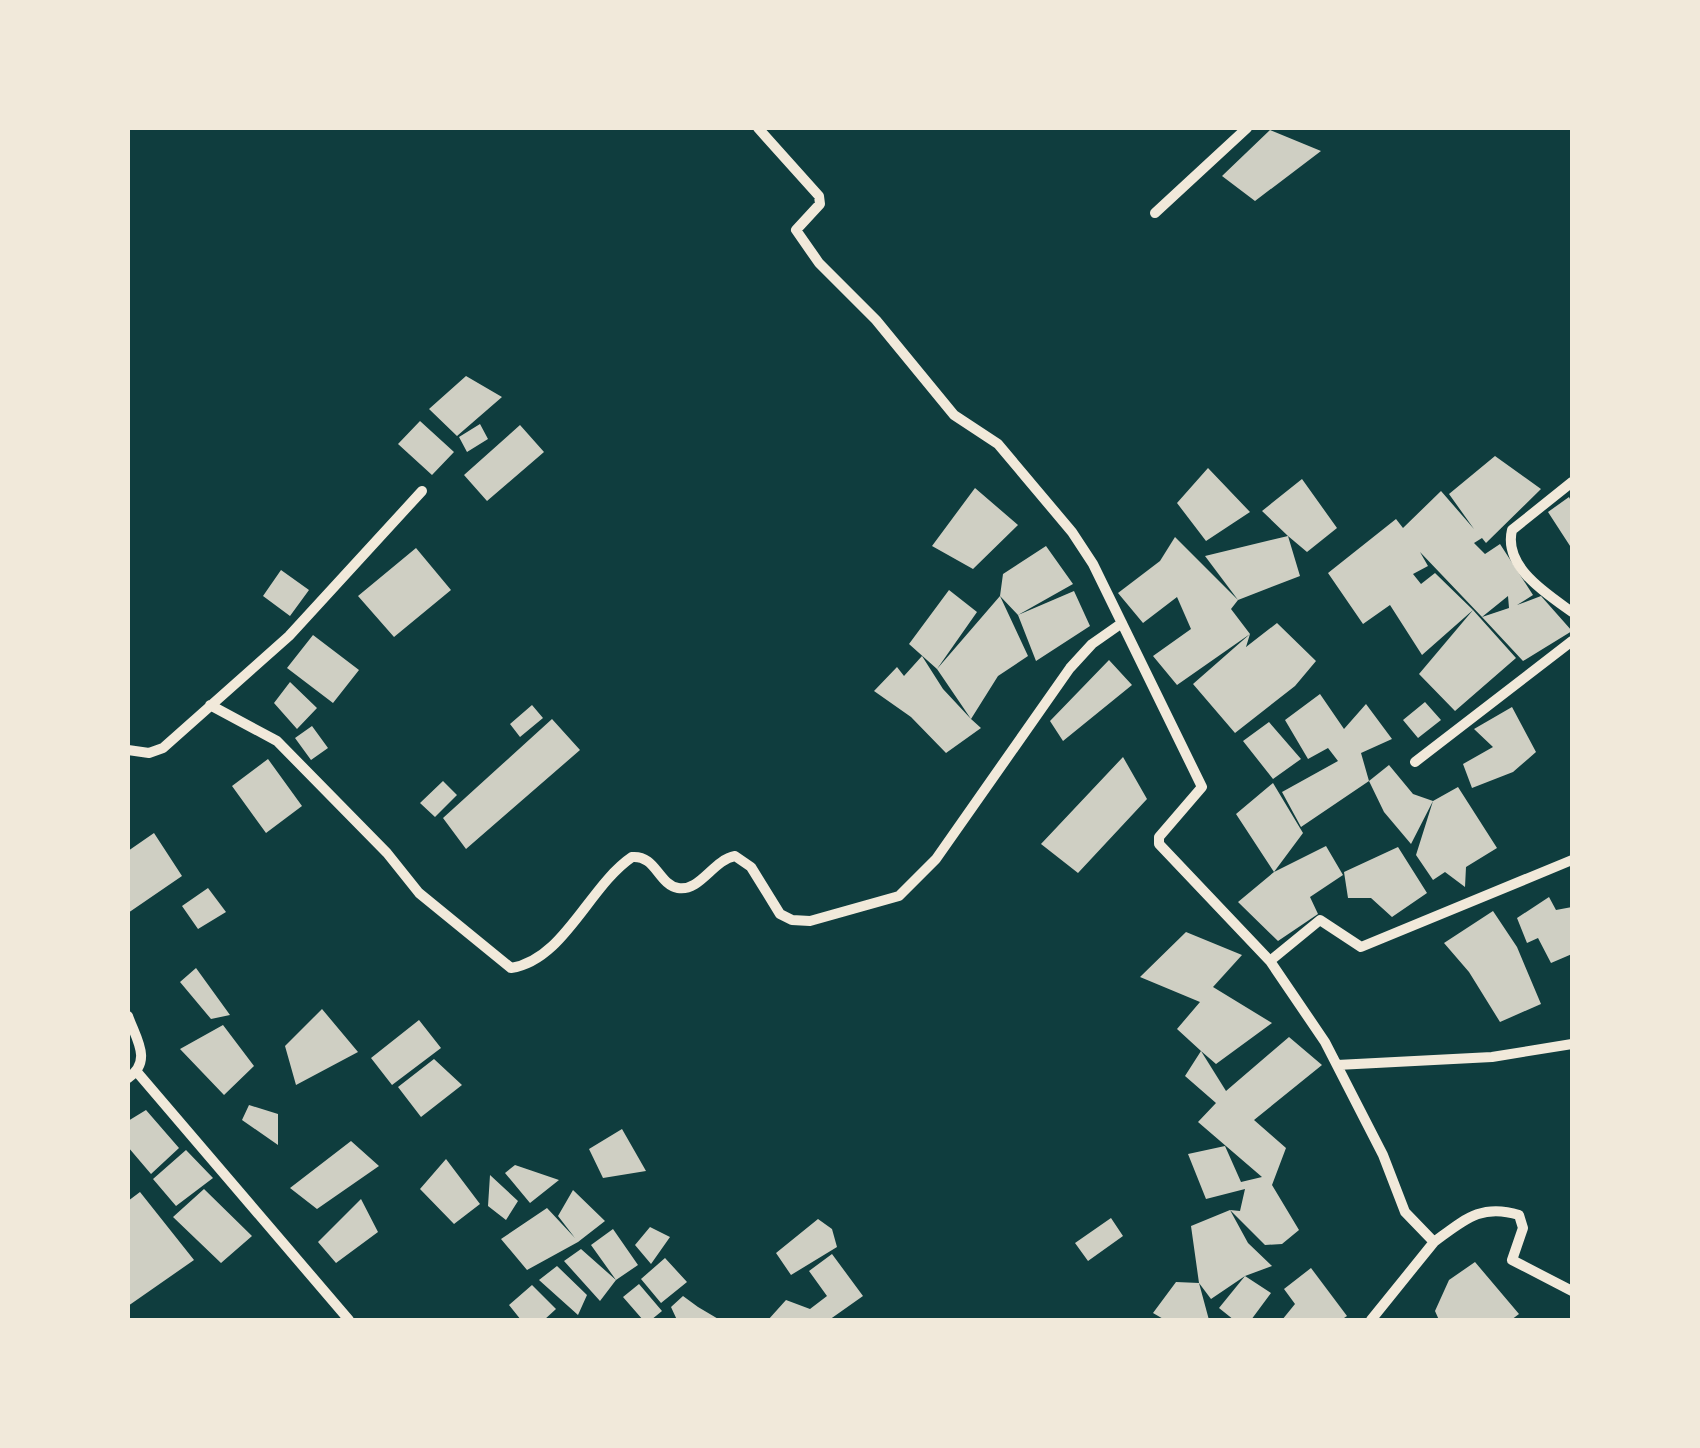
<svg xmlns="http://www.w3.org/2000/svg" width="1700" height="1448" font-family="Manrope,sans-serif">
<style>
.building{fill:#cfcfc3}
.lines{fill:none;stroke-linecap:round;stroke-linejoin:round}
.minor{stroke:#f1e9da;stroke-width:10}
</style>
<rect width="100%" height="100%" fill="#0f3d3e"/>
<!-- building -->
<path class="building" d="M1270 130 1321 151 1255 201 1222 176Z
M466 376 502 397 457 436 429 409Z
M420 421 454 452 432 475 398 444Z
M480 424 488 439 467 452 459 437Z
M520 425 544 452 487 501 464 475Z
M1495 456 1541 489 1486 543 1482 538 1474 543 1485 554 1500 544 1533 595 1517 605 1541 596 1572 631 1523 661 1482 617 1509 608 1508 596 1482 617 1420 552 1428 566 1413 574 1421 584 1435 573 1473 610 1422 655 1390 605 1363 624 1328 573 1396 519 1403 528 1441 491 1474 529 1449 494Z
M1208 468 1250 512 1206 541 1177 503Z
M1302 479 1337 528 1307 552 1288 536 1300 576 1238 600 1205 556 1288 536 1262 511Z
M975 488 1018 525 973 569 932 546Z
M1569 497 1572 503V549L1548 512Z
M1175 537 1238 600 1231 609 1250 634 1246 647 1277 623 1316 661 1295 686 1235 733 1193 684 1250 634 1177 685 1153 656 1191 629 1177 597 1143 623 1118 593 1160 561Z
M1046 546 1073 584 1018 615 1000 596 1028 656 998 676 971 719 981 728 946 753 911 717 874 691 897 667 904 676 922 656 943 689 971 719 937 669 1000 596 1003 574Z
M416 548 451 590 394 637 358 596Z
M281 570 309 590 290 616 263 596Z
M949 590 977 612 937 669 909 644Z
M1074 591 1090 626 1036 661 1018 615Z
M1473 610 1516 658 1455 711 1419 674Z
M313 635 359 670 333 703 287 668Z
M1109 660 1132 685 1063 741 1050 721Z
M290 682 317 708 297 729 274 703Z
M1320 694 1344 729 1366 704 1392 739 1361 753 1369 781 1301 827 1282 792 1338 761 1328 748 1308 759 1285 720Z
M1425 702 1441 720 1418 738 1403 720Z
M532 705 543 718 520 737 510 724Z
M1512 707 1536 752 1513 772 1472 788 1463 764 1493 747 1474 729Z
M552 719 580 750 466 849 443 818Z
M1269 722 1301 759 1273 779 1243 741Z
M312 726 328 748 311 760 295 738Z
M1123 757 1147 799 1078 873 1041 844Z
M268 759 302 806 266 833 232 786Z
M1389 765 1413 794 1433 801 1411 844 1384 812 1369 781Z
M443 781 457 795 435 817 420 803Z
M1273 783 1303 833 1274 872 1326 846 1343 875 1310 897 1318 914 1278 941 1238 902 1274 872 1236 814Z
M1458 787 1497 848 1466 867 1465 887 1445 872 1433 880 1416 855 1433 801Z
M154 833 182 876 128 913V851Z
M1398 847 1427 893 1392 917 1371 898H1348L1344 872Z
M208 888 226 912 198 929 182 906Z
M1549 897 1556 910 1572 907V954L1551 963 1538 938 1527 943 1517 918Z
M1493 911 1517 947 1541 1004 1500 1022 1469 972 1444 943Z
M1186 932 1242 955 1213 987 1272 1023 1216 1064 1201 1051 1226 1091 1289 1037 1322 1065 1254 1120 1286 1148 1272 1185 1299 1230 1282 1244 1265 1245 1230 1210 1240 1211 1245 1189 1206 1199 1188 1154 1225 1146 1241 1182 1262 1177 1198 1122 1216 1103 1185 1076 1201 1051 1177 1029 1200 1002 1140 977Z
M196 968 230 1015 211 1019 180 982Z
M322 1009 358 1052 296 1085 285 1046Z
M419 1020 441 1048 392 1085 371 1058Z
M223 1025 254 1066 224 1095 180 1049Z
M434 1059 462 1085 421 1117 398 1087Z
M249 1105 278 1114V1145L242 1120Z
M146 1110 179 1148 151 1174 128 1147V1121Z
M622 1129 646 1171 603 1178 589 1149Z
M351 1141 379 1166 317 1209 290 1188Z
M186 1150 213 1178 176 1206 153 1179Z
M446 1159 480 1204 454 1224 420 1189Z
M515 1165 559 1180 530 1203 505 1173Z
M490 1175 518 1201 506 1220 488 1206Z
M204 1189 252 1236 221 1263 173 1217Z
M573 1190 605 1221 578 1242 527 1270 501 1239 547 1208 575 1238 558 1216Z
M140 1192 194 1260 128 1306V1201Z
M361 1199 378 1232 336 1263 318 1242Z
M1230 1210 1248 1243 1272 1266 1245 1276 1271 1293 1251 1320H1234L1219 1308 1245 1276 1211 1299 1199 1283 1209 1320H1165L1153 1313 1176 1282 1199 1283 1191 1226Z
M1111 1218 1123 1236 1088 1261 1075 1243Z
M818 1219 832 1229 837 1247 791 1275 776 1253Z
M650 1227 670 1237 651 1264 635 1245Z
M613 1229 638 1265 616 1280 591 1245Z
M581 1249 616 1280 600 1301 564 1261Z
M832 1254 863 1296 829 1320H768L786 1300 810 1309 827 1296 809 1271Z
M665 1258 687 1282 661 1303 641 1279Z
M1475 1262 1519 1314 1511 1320H1439L1435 1311 1449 1280Z
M557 1266 587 1295 578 1315 539 1280Z
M1311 1268 1347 1316 1341 1320H1282L1295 1304 1284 1289Z
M639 1284 662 1311 651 1320H643L623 1297Z
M532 1285 556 1309 544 1320H521L509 1305Z
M683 1296 698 1307 720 1320H677L671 1307Z"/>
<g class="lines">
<!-- minor -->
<path class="minor" d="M758 128 819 196 820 204 796 230 819 263 876 320 954 415 998 444 1072 532 1093 564 1202 787 1159 837V844L1270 961 1325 1042 1383 1155 1405 1212 1434 1242 1371 1320
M1155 213 1247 128
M1572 482 1512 530C1503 567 1547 594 1572 612
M210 705 277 741 387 853 419 893 511 968C564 960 589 886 632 857 656 855 658 884 678 888 700 892 713 860 735 856L751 867 780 914 792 920 810 921 899 896 936 859 1070 668 1092 644 1122 623
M128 750 149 753 163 748 289 636 422 491
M1415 762 1572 641
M1270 961 1320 920 1361 947 1572 860
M128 1016C136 1039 153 1061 128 1078
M1337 1065 1492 1057 1572 1044
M137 1072 349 1320
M1434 1242C1464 1220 1481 1203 1519 1215L1523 1228 1512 1260 1572 1291"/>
</g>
<!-- border -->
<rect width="1700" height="1448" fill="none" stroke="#f1e9da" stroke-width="260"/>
</svg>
